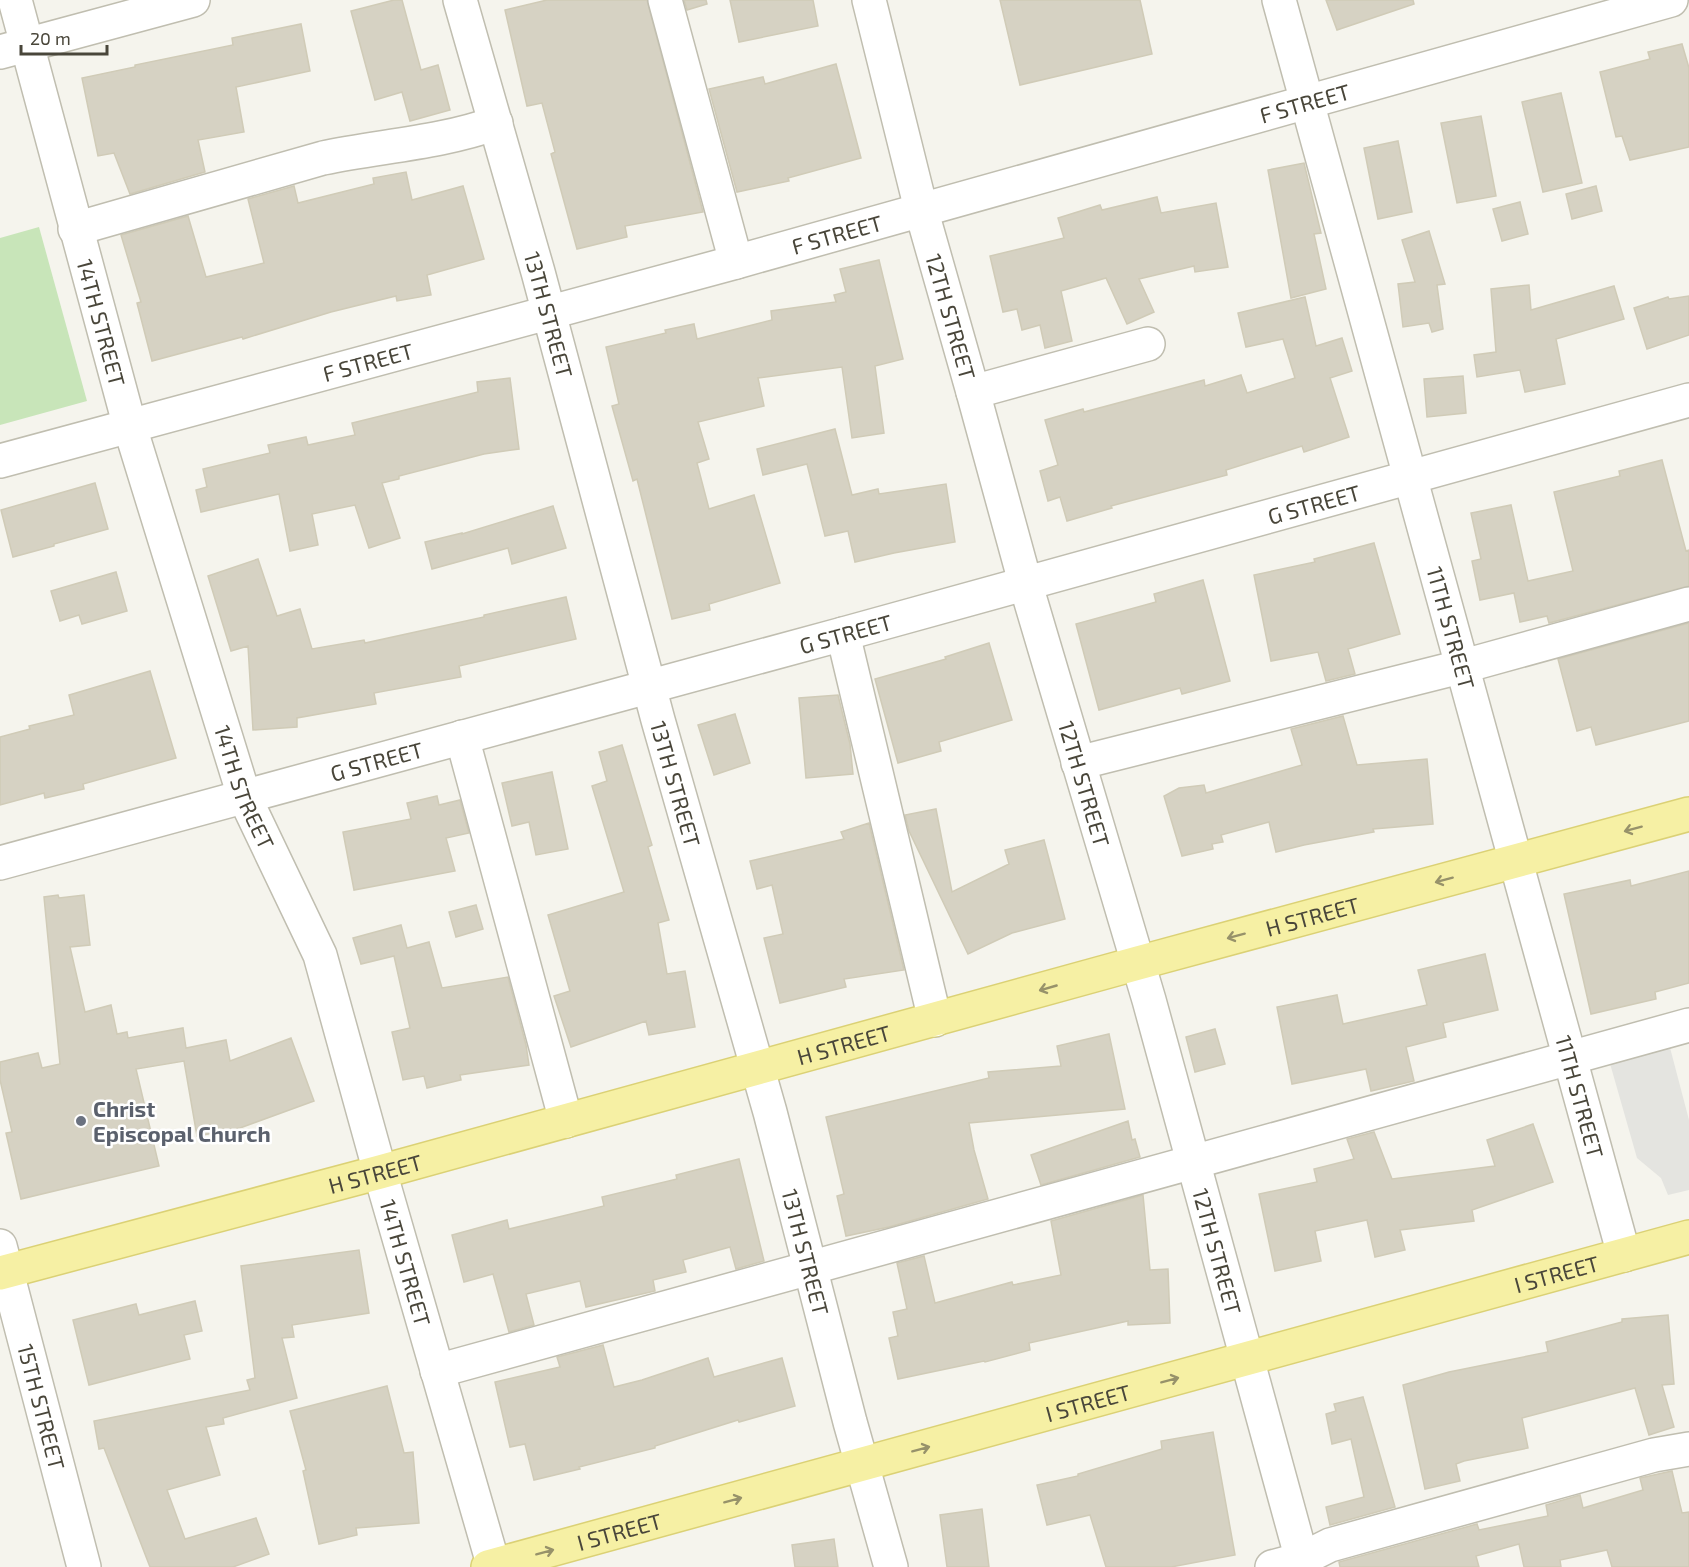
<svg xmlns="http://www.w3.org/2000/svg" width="1689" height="1567" font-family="'Exo 2',sans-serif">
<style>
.green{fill:#c8e5b9}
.parking{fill:#e4e4e0}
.building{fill:#d6d2c3;stroke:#d0cbb7;stroke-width:1.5}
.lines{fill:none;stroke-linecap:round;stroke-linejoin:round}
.minor-casing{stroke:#c0beb0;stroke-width:36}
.major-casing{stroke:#dbd175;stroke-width:36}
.minor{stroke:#fff;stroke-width:33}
.major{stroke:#f6f0a4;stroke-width:33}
.oneway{stroke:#97926a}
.worship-dot{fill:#6b7280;stroke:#fff;stroke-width:2}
.labels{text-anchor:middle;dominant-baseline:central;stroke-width:5;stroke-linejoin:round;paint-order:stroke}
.street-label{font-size:22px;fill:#49463a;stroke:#fff}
.worship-label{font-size:22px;font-weight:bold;fill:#5b616d;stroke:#fff;text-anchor:start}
</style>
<rect width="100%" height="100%" fill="#f5f4ed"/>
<!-- green -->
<path class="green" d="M39 227 87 401 0 425V238Z"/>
<!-- parking -->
<path class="parking" d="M1668 1040 1689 1120V1190L1668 1195 1661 1178 1637 1158 1609 1060Z"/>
<!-- building -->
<path class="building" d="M394 0H402L421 70 438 65 450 110 410 121 402 92 375 100 351 11Z
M547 0H647L703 212 625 226 627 237 577 249 551 154 555 152 542 103 527 106 505 10Z
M684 0H706L707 4 687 10Z
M730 0H813L818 26 739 42Z
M1000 0H1140L1152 54 1020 85Z
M1326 0H1413L1414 4 1337 30Z
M301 24 310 71 236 87 244 132 198 140 205 172 130 194 114 153 98 156 82 78 135 67V65L233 45 232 38Z
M1682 44 1689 68V147L1630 160 1622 136 1616 137 1600 72 1650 59 1648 52Z
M836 64 861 158 788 178 789 181 737 192 709 89 763 77 765 84Z
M1561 93 1582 183 1543 192 1522 102Z
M1481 116 1496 196 1457 203 1441 123Z
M1398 141 1412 212 1378 219 1364 148Z
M1304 163 1321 233 1314 234 1326 289 1291 298 1268 170Z
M406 172 412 200 463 186 484 259 427 275 431 295 397 301 396 296 331 312 243 339 242 337 152 361 137 303 141 302 121 235 188 216 206 277 264 263 248 199 294 186 298 203 374 184 373 178Z
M1596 186 1602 211 1572 219 1566 194Z
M1157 197 1161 213 1216 203 1228 267 1195 272 1194 266 1139 279 1154 312 1127 324 1106 278 1061 291 1072 341 1045 348 1040 325 1022 330 1017 309 1003 312 990 256 1064 238 1058 218 1100 205 1102 210Z
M1520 202 1528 234 1502 241 1493 209Z
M1429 231 1445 284 1437 285 1443 329 1432 332 1429 323 1403 327 1398 284 1415 282 1402 240Z
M879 260 903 359 875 366 884 433 852 438 842 367 758 378 764 406 698 422 709 459 697 463 709 509 754 495 780 583 709 604 710 610 672 619 637 479 633 481 612 406 619 404 606 347 666 333 665 330 694 324 697 339 772 320 771 311 836 302 834 295 846 292 840 269Z
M1529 285 1531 310 1614 286 1624 319 1556 339 1565 384 1525 392 1520 370 1477 377 1474 355 1496 352 1491 289Z
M1689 296V335L1647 349 1634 308 1668 297 1669 299Z
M1305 297 1316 346 1342 338 1352 371 1330 378 1349 437 1304 452 1302 446 1226 470 1227 475 1111 506 1112 508 1067 521 1060 497 1048 501 1040 471 1058 465 1045 420 1083 409 1084 412 1204 380 1205 386 1241 375 1247 393 1295 378 1283 339 1246 347 1238 313Z
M1463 376 1466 413 1427 417 1424 379Z
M510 378 519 449 484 454 399 476V479L382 483 400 538 369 548 355 505 312 514 318 545 290 551 279 494 201 512 196 490 207 487 203 469 270 453 268 445 306 437 308 445 355 435 352 423 478 392 477 382Z
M835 429 852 495 878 489 879 494 946 484 955 542 894 553 855 562 848 531 825 536 807 464 763 475 757 449Z
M1662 460 1686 551 1689 550V586L1549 623 1547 616 1520 622 1514 593 1480 600 1472 561 1481 559 1471 513 1511 505 1528 581 1573 571 1554 492 1620 476 1619 471Z
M95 483 108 529 54 544V546L13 557 1 510Z
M553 506 566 548 512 564 508 548 432 569 425 542 462 533V534Z
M1374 543 1400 634 1348 649 1355 674 1326 681 1318 652 1271 661 1254 575 1315 562 1314 559Z
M258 559 277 616 300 609 312 649 364 640 365 643 484 617V615L566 597 576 639 459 666 461 677 374 693 376 704 297 718V727L253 730 248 646 231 651 208 576Z
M116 572 127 611 82 624 79 615 60 621 51 591Z
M1203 580 1230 681 1182 694 1180 688 1099 710 1076 624 1156 602 1154 594Z
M1689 623V721L1596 745 1591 727 1577 731 1558 659Z
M989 643 1012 720 939 742 941 751 898 763 875 679 946 659 945 657Z
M150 671 176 758 83 784 84 789 45 798 44 793 0 805V737L30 729 29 726 74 715 69 695Z
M838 695 850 744 853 774 806 778 799 698Z
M735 714 750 763 714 775 698 725Z
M1343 716 1357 765 1427 759 1433 824 1373 829 1374 832 1304 845 1276 852 1269 822 1221 835 1223 842 1212 844 1213 849 1182 856 1164 796 1179 788 1204 785 1206 793 1302 765 1291 729Z
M622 745 652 845 648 847 669 920 658 923 667 974 685 971 695 1027 649 1035 646 1021 571 1047 554 996 570 991 548 915 624 892 592 786 607 781 599 752Z
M552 772 568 849 536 855 529 822 512 826 502 783Z
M437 796 439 805 460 800 469 833 446 838 455 871 354 890 343 832 411 819 407 803Z
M936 809 952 892 1009 864 1005 850 1044 840 1065 919 1012 933 968 954 909 831 905 815Z
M869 823 904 970 844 979 846 987 780 1003 764 938 783 934 772 885 757 889 750 861 844 839 841 832Z
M1689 871V983L1655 992 1656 999 1591 1014 1564 894 1630 880 1631 886Z
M58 895 59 898 84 895 90 945 70 947 85 1012 111 1005 117 1034 127 1032 128 1038 183 1028 186 1048 226 1040 230 1061 291 1038 314 1101 240 1128 197 1136 184 1061 136 1069 159 1166 21 1199 6 1133 12 1132 0 1080V1062L38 1053 42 1068 60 1064 44 897Z
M476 905 483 929 456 937 449 912Z
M401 925 407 948 429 942 442 988 508 977 526 1045 529 1065 460 1075 461 1080 427 1088 424 1076 403 1080 392 1032 410 1028 394 956 361 964 353 938Z
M1485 954 1498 1010 1443 1023 1446 1037 1406 1047 1414 1081 1371 1091 1366 1069 1292 1084 1277 1007 1337 995 1343 1024 1427 1005 1418 970Z
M1215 1029 1225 1064 1195 1072 1186 1037Z
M1109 1034 1125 1109 969 1123 974 1150 988 1199 889 1227 846 1236 837 1196 844 1194 826 1117 989 1078 988 1072 1061 1066 1057 1046Z
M1128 1121 1132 1140 1135 1139 1140 1157 1041 1185 1031 1155Z
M1533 1124 1553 1182 1472 1210 1474 1221 1400 1230 1405 1250 1375 1257 1367 1220 1315 1231 1321 1261 1275 1271 1259 1194 1317 1182 1314 1169 1354 1159 1347 1139 1374 1132 1392 1179 1495 1166 1487 1140Z
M739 1159 764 1261 736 1269 730 1247 683 1260 686 1272 653 1280 655 1291 586 1307 580 1281 526 1294 534 1325 509 1332 493 1274 464 1282 452 1235 507 1220 509 1229 604 1206 602 1197 677 1179 676 1175Z
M1143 1195 1150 1270 1168 1269 1170 1323 1128 1325V1321L1029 1343 1030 1350 985 1362 984 1361 898 1379 889 1338 898 1336 893 1312 907 1309 897 1263 924 1256 935 1303 1012 1282 1013 1285 1061 1275 1051 1221Z
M359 1250 369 1313 292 1325 294 1337 282 1338 297 1398 223 1418 224 1424 206 1427 220 1475 167 1490 185 1539 256 1518 269 1554 233 1567H150L104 1448 99 1449 94 1421 250 1390 247 1380 255 1378 241 1266Z
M195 1301 202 1331 184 1335 190 1359 89 1385 73 1320 136 1304 139 1315Z
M1668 1315 1674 1384 1662 1385 1674 1427 1649 1435 1635 1388 1522 1418 1528 1448 1464 1461 1456 1464 1460 1481 1425 1489 1403 1385 1449 1372 1548 1352 1546 1342 1622 1322V1319Z
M603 1345 614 1387 642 1380 708 1358 714 1377 782 1358 795 1406 739 1422 738 1420 655 1446V1448L579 1467 580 1469 534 1480 525 1444 510 1447 495 1382 560 1367 557 1357Z
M387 1386 404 1453 413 1452 419 1523 356 1528 357 1535 319 1544 303 1471 306 1470 290 1411Z
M1363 1397 1395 1507 1330 1525 1326 1507 1364 1497 1351 1439 1332 1444 1326 1414 1336 1411 1334 1404Z
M1213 1432 1235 1555 1171 1567H1106L1090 1515 1047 1525 1037 1485 1078 1476V1474L1162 1449 1161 1441Z
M1672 1471 1682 1513 1689 1512V1567H1612L1607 1550 1560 1560 1561 1567H1524L1519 1544 1476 1556 1479 1567H1340L1339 1562 1477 1524 1479 1530 1548 1516 1546 1505 1580 1495 1583 1508 1643 1490 1640 1478Z
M982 1509 989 1567H947L940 1515Z
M834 1539 838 1567H795L792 1545Z"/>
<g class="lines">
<defs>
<g id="minor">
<path id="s1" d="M15 0 130 427 244 796 320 955 380 1172 494 1567"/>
<path id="s2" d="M460 0 538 272 658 720 770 1112 850 1422 891 1567"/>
<path d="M665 0 736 262"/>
<path id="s3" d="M869 0 921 209 973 392 1025 582 1149 1000 1304 1567"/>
<path id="s4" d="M1279 0 1624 1255"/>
<path d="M0 52 193 0"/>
<path d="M75 229 323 158C380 146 440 143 496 123"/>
<path d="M973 392 1148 344"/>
<path id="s5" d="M0 461 736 262 1671 0"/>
<path d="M843 634 935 1020"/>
<path d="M462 737 566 1121"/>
<path d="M1078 763 1464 666 1689 604"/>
<path id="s6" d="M0 863 843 634 1689 400"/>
<path id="s7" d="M0 1246 84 1567"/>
<path d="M437 1371 1689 1025"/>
<path d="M1272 1567 1302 1559 1330 1545 1654 1455 1689 1449"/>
</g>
<g id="major">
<path id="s8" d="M0 1273 380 1172 1138 963 1689 814"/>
<path id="s9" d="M488 1567 1689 1237"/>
</g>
</defs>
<!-- minor casing -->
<use href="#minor" class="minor-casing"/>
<!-- major casing -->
<use href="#major" class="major-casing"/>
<!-- minor -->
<use href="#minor" class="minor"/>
<!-- major -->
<use href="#major" class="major"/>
</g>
<!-- one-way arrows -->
<defs><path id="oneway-shaft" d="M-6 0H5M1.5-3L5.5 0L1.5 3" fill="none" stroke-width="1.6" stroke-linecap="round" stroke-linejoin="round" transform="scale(1.5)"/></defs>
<g class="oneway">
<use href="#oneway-shaft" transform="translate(1633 829) rotate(165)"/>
<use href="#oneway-shaft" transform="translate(1444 880) rotate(165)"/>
<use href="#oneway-shaft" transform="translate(1236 936) rotate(165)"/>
<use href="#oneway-shaft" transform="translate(1048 988) rotate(164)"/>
<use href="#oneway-shaft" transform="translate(1170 1380) rotate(-15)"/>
<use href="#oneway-shaft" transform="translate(921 1449) rotate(-15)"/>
<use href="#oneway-shaft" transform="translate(733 1500) rotate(-15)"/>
<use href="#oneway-shaft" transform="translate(545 1552) rotate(-15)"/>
</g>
<!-- markers -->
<circle class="worship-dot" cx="81" cy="1121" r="6"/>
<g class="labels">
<!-- street labels -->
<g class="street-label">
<text stroke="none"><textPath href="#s5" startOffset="1353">F STREET</textPath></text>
<text stroke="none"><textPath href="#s5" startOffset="867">F STREET</textPath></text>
<text stroke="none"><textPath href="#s2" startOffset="327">13TH STREET</textPath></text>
<text stroke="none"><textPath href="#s3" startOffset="327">12TH STREET</textPath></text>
<text stroke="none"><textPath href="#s1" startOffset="334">14TH STREET</textPath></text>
<text stroke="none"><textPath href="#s5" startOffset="381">F STREET</textPath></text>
<text stroke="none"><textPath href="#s6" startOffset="1362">G STREET</textPath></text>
<text stroke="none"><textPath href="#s4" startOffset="651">11TH STREET</textPath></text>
<text stroke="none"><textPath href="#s6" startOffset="876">G STREET</textPath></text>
<text stroke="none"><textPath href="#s6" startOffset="390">G STREET</textPath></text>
<text stroke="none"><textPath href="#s2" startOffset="813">13TH STREET</textPath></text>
<text stroke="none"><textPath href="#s3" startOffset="813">12TH STREET</textPath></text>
<text stroke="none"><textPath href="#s1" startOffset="820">14TH STREET</textPath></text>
<text stroke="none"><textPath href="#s8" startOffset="1360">H STREET</textPath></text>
<text stroke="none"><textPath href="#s8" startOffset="874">H STREET</textPath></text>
<text stroke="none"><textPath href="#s4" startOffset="1137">11TH STREET</textPath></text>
<text stroke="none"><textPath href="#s8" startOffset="388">H STREET</textPath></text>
<text stroke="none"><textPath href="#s2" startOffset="1299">13TH STREET</textPath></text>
<text stroke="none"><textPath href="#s3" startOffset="1299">12TH STREET</textPath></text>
<text stroke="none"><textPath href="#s1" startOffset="1324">14TH STREET</textPath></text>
<text stroke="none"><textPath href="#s9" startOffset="1108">I STREET</textPath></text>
<text stroke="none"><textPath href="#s9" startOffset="622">I STREET</textPath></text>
<text stroke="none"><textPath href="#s7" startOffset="166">15TH STREET</textPath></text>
<text stroke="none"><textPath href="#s9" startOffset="136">I STREET</textPath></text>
</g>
<!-- worship labels -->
<g class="worship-label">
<text x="93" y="1108">Christ<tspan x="93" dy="25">Episcopal Church</tspan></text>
</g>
</g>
<!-- scale -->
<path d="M21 45v9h86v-9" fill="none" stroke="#49463a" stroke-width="3"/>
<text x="30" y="45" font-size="18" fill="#49463a" stroke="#ffffff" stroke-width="4.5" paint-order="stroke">20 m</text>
</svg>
